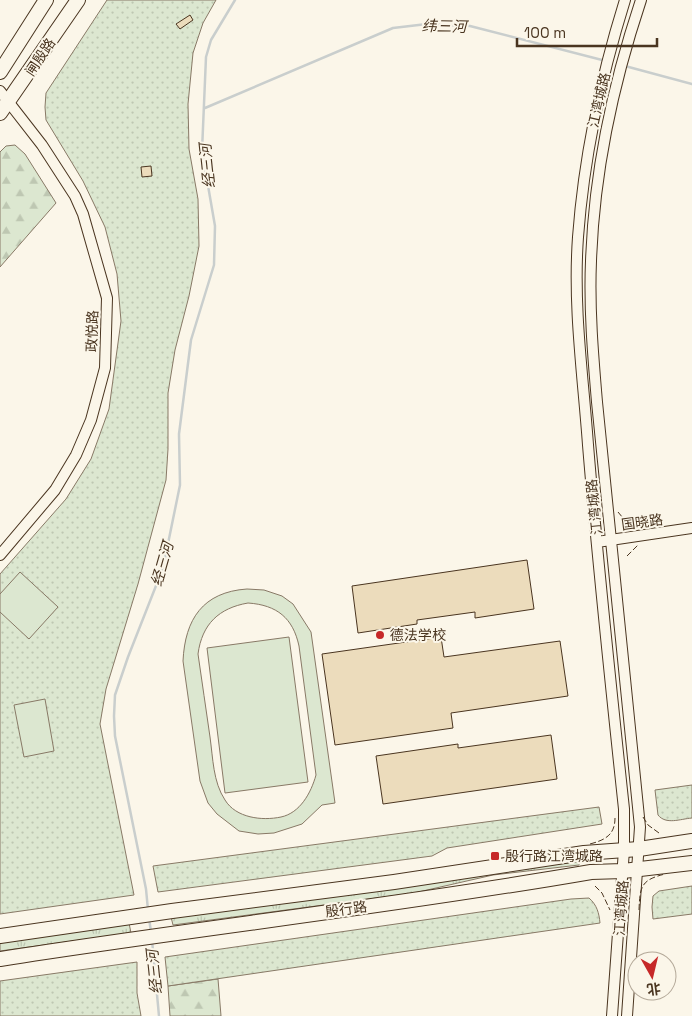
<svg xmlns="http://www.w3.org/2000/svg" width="692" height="1016" font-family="'Space Grotesk','Noto Sans SC',sans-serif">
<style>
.grass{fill:url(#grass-tufts);stroke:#887966}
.forest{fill:url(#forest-firs);stroke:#887966}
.park{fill:url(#park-dots);stroke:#887966}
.pitch{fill:#dce7d0;stroke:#887966;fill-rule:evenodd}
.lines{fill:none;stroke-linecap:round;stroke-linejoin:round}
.stream{stroke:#c9cecd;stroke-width:2.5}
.building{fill:#ecdcbc;stroke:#4a3520}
.minor-casing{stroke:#4a3520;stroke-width:12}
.major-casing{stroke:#4a3520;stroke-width:16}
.minor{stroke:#fbf6e9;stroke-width:10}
.major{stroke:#fbf6e9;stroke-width:14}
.fence{stroke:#4a3520;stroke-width:1;stroke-dasharray:6 2.5;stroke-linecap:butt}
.poi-dot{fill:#c62828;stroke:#fbf6e9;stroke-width:2}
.labels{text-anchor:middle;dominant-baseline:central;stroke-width:4;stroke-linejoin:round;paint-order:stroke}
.street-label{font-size:14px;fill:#4a3520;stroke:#fbf6e9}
.poi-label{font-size:14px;fill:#4a3520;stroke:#fbf6e9;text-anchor:start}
.water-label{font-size:15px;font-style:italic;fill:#4a3520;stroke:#fbf6e9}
</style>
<defs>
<pattern id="grass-tufts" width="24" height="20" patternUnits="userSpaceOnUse" patternTransform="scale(1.25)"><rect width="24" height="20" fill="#dce7d0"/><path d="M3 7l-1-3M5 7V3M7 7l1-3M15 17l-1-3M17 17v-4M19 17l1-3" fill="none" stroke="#bec7b2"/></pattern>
<pattern id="forest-firs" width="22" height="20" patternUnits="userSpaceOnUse" patternTransform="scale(1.25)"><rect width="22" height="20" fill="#dce7d0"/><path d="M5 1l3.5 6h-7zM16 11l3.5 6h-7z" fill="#bec7b2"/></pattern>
<pattern id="park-dots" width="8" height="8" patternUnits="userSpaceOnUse" patternTransform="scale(1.25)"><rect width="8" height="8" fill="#dce7d0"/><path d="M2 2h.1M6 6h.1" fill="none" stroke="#bec7b2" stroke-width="1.8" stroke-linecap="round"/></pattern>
</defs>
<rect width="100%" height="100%" fill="#fbf6e9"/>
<!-- grass -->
<path class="grass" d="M580 861 579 865 493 875 414 893 173 925 171 917Z
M129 923 131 933 0 951V943Z"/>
<!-- forest -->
<path class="forest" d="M15 145 25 154 56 203 0 267V152L6 146Z
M218 979 221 1016H170L168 986Z"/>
<!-- park -->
<path class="park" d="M107 0H216L203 23 193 53 188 104 189 149 198 199 199 246 189 296 175 350 168 393V449L166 480 138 584 106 689 100 724 134 895 0 914V574L66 499 91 459 109 409 121 321 117 274 105 227 83 181 46 120 45 107 46 93Z
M692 785V818C680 819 666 825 658 815L655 790Z
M599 807 602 824 447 848 432 856 158 892 153 866Z
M692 886V914L653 919 652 907 653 896 659 891Z
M589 898C597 905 599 913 600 923L168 986 165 957 571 899Z
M137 962V993L141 1016H0V981Z"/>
<!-- pitch -->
<path class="pitch" d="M20 572 58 607 29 639 0 612V594Z
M247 589 264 590 282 596 293 604 311 632 335 803 322 805 302 824 274 833 258 834 239 831 217 814 208 803 200 781 183 661C185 619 203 592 247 589ZM248 603C277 605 293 618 299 646L316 775C311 793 300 813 281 817 262 821 236 818 225 800 213 782 213 758 210 737 206 709 202 682 198 654 202 624 219 608 248 603Z
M289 637 308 782 225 793 207 648Z
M45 699 54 751 24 757 14 705Z"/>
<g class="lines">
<!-- stream -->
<path class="stream" d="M625 66 692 84
M205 108 393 28 427 24 470 26 606 61
M148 910 146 889 115 736 114 716 115 695 128 657 163 568 180 485 179 434 191 340 214 265 215 226 202 151 206 57 211 40 235 0
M149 918 151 932
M152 940 159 1016"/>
</g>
<!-- building -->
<path class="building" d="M190 15 193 20 180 29 176 24Z
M151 166 152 176 142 177 141 167Z
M527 560 534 609 475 618V612L417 620V624L358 633 352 586Z
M441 637 444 657 560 641 568 696 451 713 453 728 335 745 322 654Z
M551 735 557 779 383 804 376 756 458 744V748Z"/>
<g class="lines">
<defs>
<path id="minor" d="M0 91 42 145 75 196 83 214 107 298 105 368 91 420 76 455 55 490 0 555
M597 542 692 528
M612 1016 624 850V809C611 688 598 567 588 445 583 375 573 308 578 237 584 156 601 77 625 0
M627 1016 640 827 597 402C593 355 589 308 591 261 594 172 613 84 641 0"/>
<path id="major" d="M0 72 46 0
M0 113 78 0
M0 936 172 911 394 882 584 853 639 849 692 841
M0 959C197 928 395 906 591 872L623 871 692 863"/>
</defs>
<!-- minor casing -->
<use href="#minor" class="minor-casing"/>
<!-- major casing -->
<use href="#major" class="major-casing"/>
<!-- minor -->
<use href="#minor" class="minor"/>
<!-- major -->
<use href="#major" class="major"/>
<!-- fence -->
<path class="fence" d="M618 512 623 518 634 524
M627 556 638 545
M643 817 648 825 659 833
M590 844C605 840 615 835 615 818
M595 886 602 893 610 910
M639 910C640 886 641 880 665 874"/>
</g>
<!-- markers -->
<g class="poi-dot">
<circle cx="380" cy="635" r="5"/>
<rect x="490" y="851" width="10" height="10" rx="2.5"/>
</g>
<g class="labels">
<!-- street labels -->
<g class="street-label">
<text transform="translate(40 57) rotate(-56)">闸殷路</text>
<text transform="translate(599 100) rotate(-77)">江湾城路</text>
<text transform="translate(92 331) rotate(-88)">政悦路</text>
<text transform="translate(594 507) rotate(-96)">江湾城路</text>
<text transform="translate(642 522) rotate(-8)">国晓路</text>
<text transform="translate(621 908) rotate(-86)">江湾城路</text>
<text transform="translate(346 909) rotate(-8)">殷行路</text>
</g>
<!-- poi labels -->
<g class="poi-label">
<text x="390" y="635">德法学校</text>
<text x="505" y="856">殷行路江湾城路</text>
</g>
<!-- water labels -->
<g class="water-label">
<text transform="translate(444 26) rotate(1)">纬三河</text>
<text transform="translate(207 166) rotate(-96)">经三河</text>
<text transform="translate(162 564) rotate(-74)">经三河</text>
<text transform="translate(154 972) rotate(-96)">经三河</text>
</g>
</g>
<!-- north arrow -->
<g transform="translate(652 976) rotate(172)"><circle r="24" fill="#fbf6e9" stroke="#b4a999"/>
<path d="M0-4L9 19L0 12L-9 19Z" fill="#c62828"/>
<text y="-8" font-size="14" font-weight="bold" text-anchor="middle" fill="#4a3520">北</text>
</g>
<!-- scale -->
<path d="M517 38v8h140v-8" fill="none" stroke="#4a3520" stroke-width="2.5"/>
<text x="524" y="38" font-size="15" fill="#4a3520" stroke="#fbf6e9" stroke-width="4" paint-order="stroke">100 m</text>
</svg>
